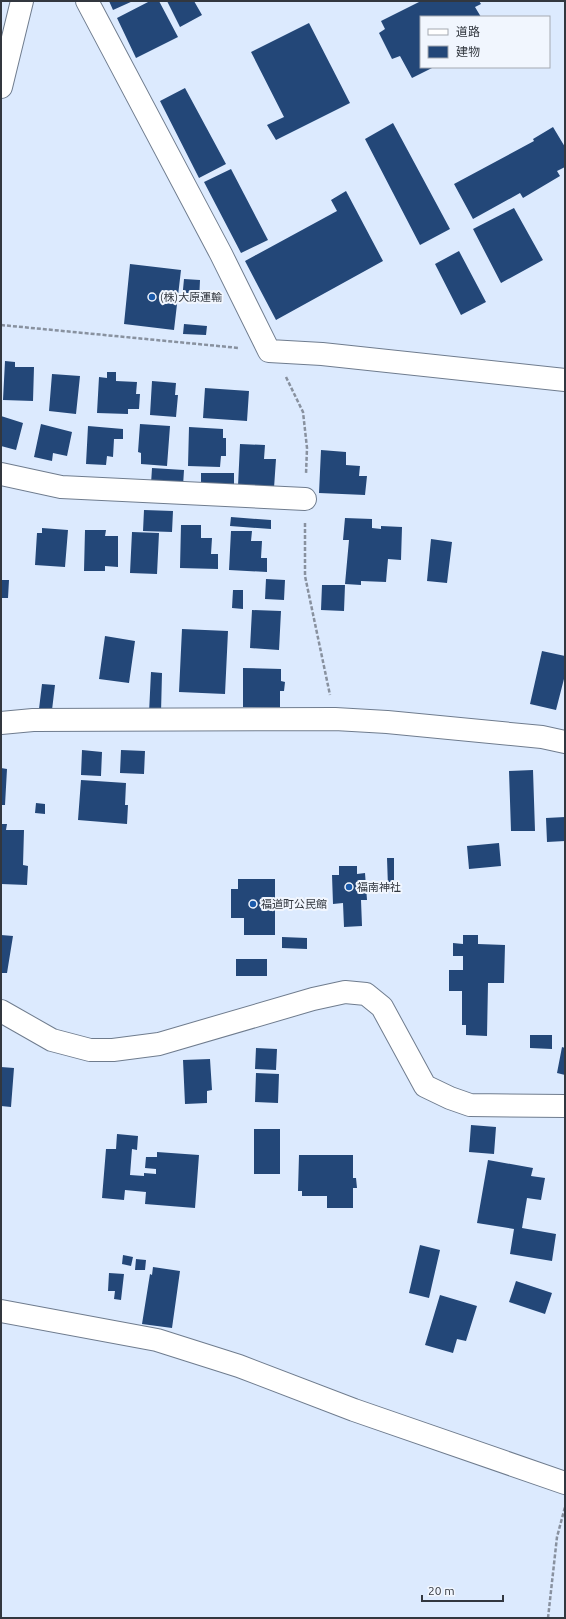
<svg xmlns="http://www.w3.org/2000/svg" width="566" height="1619" font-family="Ubuntu,'Noto Sans JP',sans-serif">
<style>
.building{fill:#234778}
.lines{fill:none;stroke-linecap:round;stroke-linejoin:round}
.street-casing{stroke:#6f7c8e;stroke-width:24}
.path{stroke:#88919f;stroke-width:2.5;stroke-dasharray:4 2;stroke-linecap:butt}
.street{stroke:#fff;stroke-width:22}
.poi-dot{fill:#1a5aab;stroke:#f1f6fe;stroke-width:1.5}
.labels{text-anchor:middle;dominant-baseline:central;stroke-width:4;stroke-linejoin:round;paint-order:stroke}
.poi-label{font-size:11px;fill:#32373f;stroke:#f1f6fe;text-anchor:start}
</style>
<rect width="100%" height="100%" fill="#dceafe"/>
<!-- building -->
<path class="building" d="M109 1H133L113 10Z
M150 1H159L178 37 136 58 117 18Z
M167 1H194L202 15 180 27Z
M421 1H479L481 4 475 7 481 17H421V67H434L412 78 400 56 392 59 379 33 385 29 381 21Z
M309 23 350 103 276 140 267 125 284 117 251 52Z
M185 88 226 164 199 178 160 101Z
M393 123 450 229 420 245 365 139Z
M553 127 565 147V167L557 171 560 176 523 198 520 193 473 219 454 184 534 141 533 139Z
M231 169 268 240 241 253 204 182Z
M346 191 383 261 276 320 245 261 337 211 331 200Z
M514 208 543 260 501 283 473 229Z
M459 251 486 302 461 315 435 264Z
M130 264 181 270 174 330 124 324Z
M184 279 200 280 199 302 182 300Z
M184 324 207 326 206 335 183 334Z
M5 361 15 362V367H34L33 401 3 400Z
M107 372H116V381L137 382 136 394H140L139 409H128V414L97 413 99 377 107 378Z
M52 374 80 376 76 414 49 411Z
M152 381 176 383 175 395H178L176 417 150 415Z
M205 388 249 391 247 421 203 418Z
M1 416 23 423 16 450 1 446Z
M41 424 72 432 67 456 53 453 52 461 34 457Z
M140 424 170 426 167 466 141 464V453L138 452Z
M88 426 123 429V439H114L113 457 107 456 106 465 86 464Z
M189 427 223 429V438H226V456H221L220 467 188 466Z
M240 444 265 445 264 459H276L274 488 238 486Z
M321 450 346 452V465L360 466 359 476H367L365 495 319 493Z
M152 468 184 470 183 486 151 484Z
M201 473H234V489L201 490Z
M144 510 173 511 172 532 143 531Z
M231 517 271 520V529L230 526Z
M345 518 372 519V528L381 529V526L402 527 401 560 388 559 386 582 361 581V585L345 584 349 540H343Z
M181 525H201V538H212L211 554H218V569L180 568Z
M42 528 68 530 65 567 35 565 37 533H42Z
M85 530H106L105 536H118V567L105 566V571H84Z
M231 531H252L251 541H262L261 558H267V572L229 570Z
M132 532 159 533 157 574 130 573Z
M431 539 452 542 447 583 427 581Z
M266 579 285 580 284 600 265 599Z
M1 580H9L8 598H1Z
M322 585H345L344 611 321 610Z
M233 590H243V609L232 608Z
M252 610 281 611 279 650 250 648Z
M182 629 228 631 225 694 179 692Z
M105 636 135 641 129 683 99 679Z
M542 651 565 656V675L556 710 530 704Z
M243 668 281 669V681L285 682 284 691H280V707H243Z
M151 672 162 673 161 713H149Z
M42 684 55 685 52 710 39 709Z
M82 750 102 752 101 776 81 775Z
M121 750 145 751 144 774 120 773Z
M1 768 7 769 5 805H1Z
M533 770 535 831H511L509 771Z
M81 780 126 783 125 805H128L127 824 78 820Z
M36 803 45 804V814L35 813Z
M565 817V841L547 842 546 818Z
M1 824H7L6 830H24L23 865 28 866 27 885 1 884Z
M499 843 501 866 469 869 467 846Z
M387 858H394V888L388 887Z
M339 866H357V874L365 873 367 900H361L362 926 344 927 343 903 333 904 332 875H339Z
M238 879H275V935H244V918H231V889H238Z
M1 935 13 936 7 973H1Z
M463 935H478V944L505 945 504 983H488L487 1036 466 1035V1025H462V991H449V970H463V956H453V943L463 944Z
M282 937 307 938V949L282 948Z
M236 959H267V976H236Z
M530 1035H552V1049L530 1048Z
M562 1047 565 1048V1075L557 1073Z
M256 1048 277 1049 276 1070 255 1069Z
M210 1059 212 1090 207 1091V1103L185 1104 183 1060Z
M1 1067 14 1068 11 1107 1 1106Z
M256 1073 279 1074 278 1103 255 1102Z
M471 1125 496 1127 494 1154 469 1152Z
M254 1129H280V1174H254Z
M117 1134 138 1136 137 1150 132 1149 130 1175 144 1176V1173L156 1174V1169L145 1168 146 1157H157V1152L199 1155 195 1208 145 1204 146 1192 125 1190 124 1200 102 1198 106 1149H116Z
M299 1155H353V1178H356L357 1188H353V1208H327V1196H302V1191H298Z
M488 1160 533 1168 531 1176 545 1178 541 1200 527 1198 522 1228 556 1234 552 1261 510 1254 514 1229 477 1223Z
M420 1245 440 1250 429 1298 409 1293Z
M123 1255 133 1257 131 1266 122 1264Z
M136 1259 146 1260 145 1270H135Z
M153 1267 180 1271 172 1328 142 1324 150 1274 152 1275Z
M109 1273 124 1274 121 1300 114 1299 115 1291H108Z
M516 1281 552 1293 545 1314 509 1302Z
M440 1295 477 1306 466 1341 457 1339 453 1353 425 1345Z"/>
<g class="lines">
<defs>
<path id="street" d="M87 1 221 254 269 351 322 354 565 380
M1 87 22 1
M1 474 61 487 305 499
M1 723 33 720 335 719 387 722 542 737 565 742
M1 1011 52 1040 90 1050H113L159 1044 313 999 345 992 366 994 382 1007 425 1086 450 1098 470 1105 565 1106
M1 1311 157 1340 239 1366 354 1410 565 1483"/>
</defs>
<!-- street casing -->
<use href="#street" class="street-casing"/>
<!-- path -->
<path class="path" d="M1 325 239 348
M286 377 303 412 307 448 306 474
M305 523V576L330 695
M548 1618 557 1537 565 1507"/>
<!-- street -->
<use href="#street" class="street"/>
</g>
<!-- markers -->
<g class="poi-dot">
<circle cx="152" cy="297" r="4"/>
<circle cx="349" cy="887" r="4"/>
<circle cx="253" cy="904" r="4"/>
</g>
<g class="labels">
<!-- poi labels -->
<g class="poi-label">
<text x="160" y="297">(株)大原運輸</text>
<text x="357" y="887">福南神社</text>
<text x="261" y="904">福道町公民館</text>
</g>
</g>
<!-- border -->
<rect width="566" height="1619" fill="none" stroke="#32373f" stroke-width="4"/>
<!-- legend -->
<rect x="420" y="16" width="130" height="52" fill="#f1f6fe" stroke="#a5aab2"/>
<rect x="428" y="29" width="20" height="6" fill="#ffffff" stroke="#a5aab2"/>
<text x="456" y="36" font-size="12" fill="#32373f">道路</text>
<rect x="428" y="46" width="20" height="12" fill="#234778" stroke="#a5aab2"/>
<text x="456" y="56" font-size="12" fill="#32373f">建物</text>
<!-- scale -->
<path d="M422 1595v6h81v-6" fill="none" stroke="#32373f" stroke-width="2"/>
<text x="428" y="1595" font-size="12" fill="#32373f" stroke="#f1f6fe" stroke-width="3" paint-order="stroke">20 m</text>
</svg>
